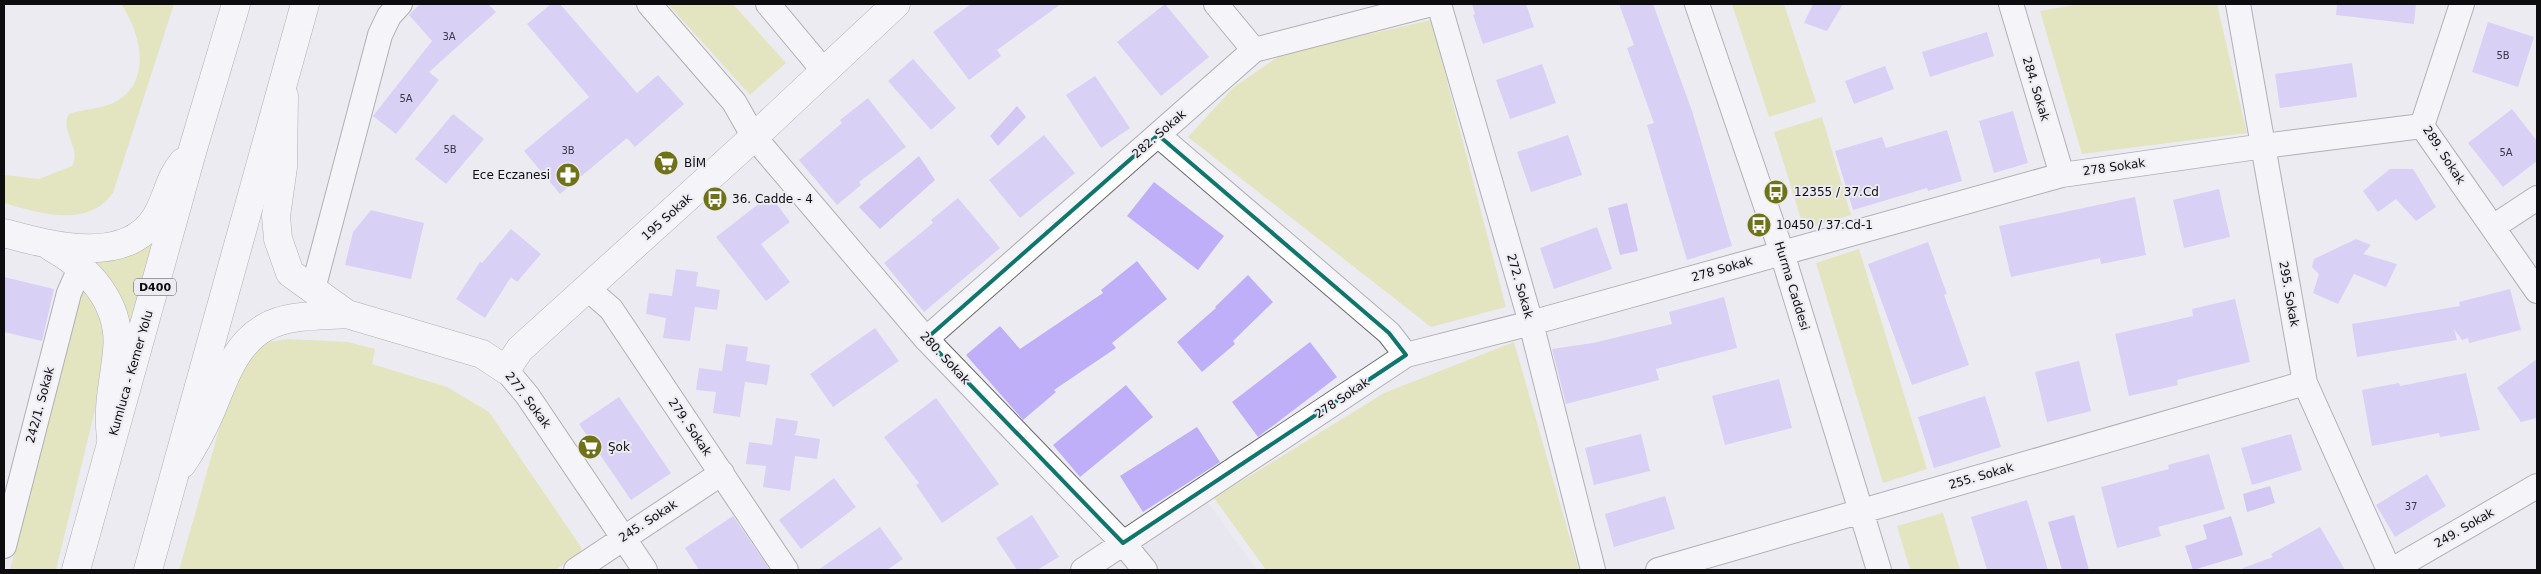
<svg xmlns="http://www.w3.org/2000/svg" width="2541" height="574" font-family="'DejaVu Sans',sans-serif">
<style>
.built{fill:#e2dfec}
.green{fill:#d8dc84}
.water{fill:#b39cf7}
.building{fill:#bfaff8}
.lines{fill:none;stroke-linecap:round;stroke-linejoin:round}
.street-casing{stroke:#68676c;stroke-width:26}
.secondary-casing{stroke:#68676c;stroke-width:29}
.highway-casing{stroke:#68676c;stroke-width:29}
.street{stroke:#fff;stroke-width:24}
.secondary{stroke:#fff;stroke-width:28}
.highway{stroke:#fff;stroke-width:28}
.marked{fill:none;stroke:#0f766e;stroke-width:4;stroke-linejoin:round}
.labels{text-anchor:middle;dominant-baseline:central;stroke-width:4;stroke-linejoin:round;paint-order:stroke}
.number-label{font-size:10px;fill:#3a3649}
.shield{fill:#ecebf2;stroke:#505053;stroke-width:1}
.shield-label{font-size:11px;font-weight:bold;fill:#0d0d0f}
.street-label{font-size:12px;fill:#0d0d0f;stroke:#ecebf2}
.poi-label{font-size:12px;fill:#0d0d0f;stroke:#ecebf2;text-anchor:start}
</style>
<rect width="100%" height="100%" fill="#ecebf2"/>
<!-- built -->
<path class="built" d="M1207 501 1257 570H1156L1137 546Z"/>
<!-- green -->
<path class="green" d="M121 4H174L113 193C87 229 39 213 4 203V175L39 179 72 166C82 149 59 130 69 114 84 109 103 109 117 101 153 80 140 31 121 4Z
M668 4H733L786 63 750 95Z
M1732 4H1784L1816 102 1769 117Z
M2080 4H2217L2247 133 2082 154 2040 11Z
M1431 20 1506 307 1431 327 1188 137 1234 87 1282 54Z
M1822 117 1851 215 1804 229 1774 132Z
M160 233 131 340 89 263Z
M1859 249 1927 469 1883 483 1816 263Z
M86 291 104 319V373L56 570H10L78 299 81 293Z
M288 339 348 342 375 349 372 364 447 387 489 412 581 547V553L555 570H179L228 398 250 353 268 342Z
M1514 342 1579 570H1266L1214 498 1384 393Z
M1943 513 1960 570H1910L1897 526Z"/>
<!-- water -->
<path class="water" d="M1017 106 1026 117 998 146 990 136Z
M919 156 935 180 880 229 859 207Z
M1627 203 1638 251 1620 255 1608 208Z
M2270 486 2275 503 2247 512 2243 494Z
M2074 515 2089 570H2062L2048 522Z
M2231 516 2243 555 2193 570 2185 546 2207 539 2203 525Z"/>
<!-- building -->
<path class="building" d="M420 4H488L496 12 429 72 439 80 396 134 373 116 432 41 409 15Z
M551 4H560L637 93 658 75 684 104 635 147 627 138 560 194 524 151 589 97 527 24Z
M971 4H1061L997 50 1001 56 969 80 933 32Z
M1165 4 1209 57 1161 96 1117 42Z
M1472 4H1526L1534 27 1483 44 1473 15 1475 14Z
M1619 4H1653L1692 111 1732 246 1687 260 1647 125 1654 123 1627 48 1634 45Z
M1813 4H1843L1827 31 1804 23Z
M2337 4H2416L2414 24 2336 15Z
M2488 22 2534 37 2518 87 2472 72Z
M1987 32 1994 56 1930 77 1922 52Z
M913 59 956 108 931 130 888 81Z
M2352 63 2357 97 2280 108 2275 74Z
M1542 64 1556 103 1510 119 1496 80Z
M1885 66 1894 89 1854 104 1845 81Z
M1095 76 1130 128 1101 148 1066 95Z
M868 98 906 147 859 182 861 185 837 205 799 160 842 123 840 120Z
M2512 109 2537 141V161L2503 187 2468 143Z
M2013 111 2028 163 1994 173 1979 121Z
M453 114 484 139 446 184 415 159Z
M1947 130 1962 181 1928 191 1927 188 1853 210 1835 151 1882 137 1886 148Z
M1044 135 1075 173 1020 218 989 180Z
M1568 135 1582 175 1531 192 1517 152Z
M2390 169H2413L2436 207 2416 221 2396 199 2378 212 2363 191Z
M1154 182 1224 236 1198 270 1127 216Z
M2219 189 2230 237 2184 248 2173 200Z
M770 195 790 222 761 244 790 282 766 301 716 237Z
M2135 197 2146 255 2101 264 2100 258 2011 277 1999 226Z
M958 198 1000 248 924 312 884 263 933 223 931 220Z
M371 210 424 223 411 279 345 265 353 232Z
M1597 227 1612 269 1554 289 1540 248Z
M511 229 541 254 517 282 511 277 485 318 456 299 480 262 482 263Z
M2356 239 2371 245 2363 254 2397 264 2386 287 2354 274 2338 304 2313 293 2319 274 2312 267 2314 259Z
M1928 242 1947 294 1944 295 1969 365 1912 385 1868 264Z
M1137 261 1167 299 1112 343 1116 348 1054 390 1056 392 1023 420 966 355 1000 326 1020 349 1103 293 1101 290Z
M676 269 698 272 696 286 720 290 717 310 695 307 690 341 663 338 666 318 646 314 649 293 672 296Z
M1248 275 1273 302 1233 341 1235 344 1202 372 1177 342 1216 308 1215 307Z
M4 277 54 289 42 341 4 332Z
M2510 289 2521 330 2469 343 2468 338 2462 340 2454 329 2457 340 2357 357 2352 324 2460 306 2459 302Z
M1724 297 1737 348 1656 369 1659 380 1566 404 1552 349 1593 343 1672 324 1669 312Z
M2235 299 2250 362 2177 380 2178 385 2129 396 2115 334 2193 316 2192 309Z
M875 328 899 361 833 407 810 374Z
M1310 342 1337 377 1258 437 1232 402Z
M726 344 748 347 746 361 770 365 767 385 745 382 740 417 713 413 716 392 696 390 699 368 722 371Z
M2537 359V418L2521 422 2497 388Z
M2079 361 2091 411 2047 422 2035 372Z
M2466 373 2480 430 2440 437 2439 433 2372 446 2362 390 2399 383 2400 386Z
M1779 379 1792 428 1725 445 1712 396Z
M1126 385 1153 417 1080 477 1053 445Z
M1985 396 2001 447 1934 468 1918 417Z
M619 397 671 473 631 500 579 424Z
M936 398 999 484 942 523 916 485 919 483 884 437Z
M776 418 798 421 796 433 794 435 820 439 817 459 795 456 790 491 763 487 766 466 746 464 749 442 772 445Z
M1197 427 1220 462 1143 512 1120 476Z
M1641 434 1650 471 1594 485 1585 448Z
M2291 434 2302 470 2252 485 2241 448Z
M2209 454 2225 509 2158 527 2161 536 2117 548 2101 487 2169 469 2168 465Z
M2427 474 2446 506 2395 537 2376 505Z
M834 478 856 507 801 549 779 520Z
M1665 496 1675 529 1614 547 1605 514Z
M2027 500 2048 570H1987L1971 517Z
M1032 515 1059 557 1037 570H1017L996 538Z
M733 516 770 570H699L685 548Z
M880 527 903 559 887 570H818Z
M2320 527 2345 570H2243V568L2273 557 2271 554Z"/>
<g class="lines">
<defs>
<path id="street" d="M649 4 734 102 754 137 926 339 1123 543 1145 570
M768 4 824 71
M1216 4 1254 50
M1439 4 1531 323 1593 570
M1697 4 1782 253 1879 570
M2011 4 2062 175
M2238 4 2305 383 2389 570
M2462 4 2422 126 2537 291
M1158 135 1389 333 1406 355
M2493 227 2537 198
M313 289 380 35 389 16 400 4
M588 289 611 309 786 570
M926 339 1254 50 1432 4
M506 370 527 395 645 570
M4 546 69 293 81 266
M576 570 722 473
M1083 570 1406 355 1531 323 2062 175 2264 146 2422 126
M1658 570 2305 383
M2392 570 2537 486"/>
<path id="secondary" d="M284 96 283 167 276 216 278 239 290 273 347 314 482 354 506 370 520 349 754 137 896 4
M4 233C49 245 126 267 156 217 167 199 169 178 183 162
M51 247C89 268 122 304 117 351 114 383 107 404 111 438
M182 464C193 448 202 431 210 413 223 383 233 346 264 328 287 314 322 316 347 314"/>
<path id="highway" d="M76 570 192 152 236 4
M148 570 305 4"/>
</defs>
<!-- street casing -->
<use href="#street" class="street-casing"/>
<!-- secondary casing -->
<use href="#secondary" class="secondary-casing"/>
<!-- highway casing -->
<use href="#highway" class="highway-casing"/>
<!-- street -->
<use href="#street" class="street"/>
<!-- secondary -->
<use href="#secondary" class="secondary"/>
<!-- highway -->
<use href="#highway" class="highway"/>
</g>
<!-- marked area -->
<path d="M0 0H2541V574H0ZM1158 135 1389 333 1406 355 1123 543 926 339Z" fill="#ecebf2" fill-opacity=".55" fill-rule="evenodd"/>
<path class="marked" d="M1158 135 1389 333 1406 355 1123 543 926 339Z"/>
<!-- icons -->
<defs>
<symbol id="supermarket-disc" viewBox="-11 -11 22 22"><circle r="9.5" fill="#6f7217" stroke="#ecebf2"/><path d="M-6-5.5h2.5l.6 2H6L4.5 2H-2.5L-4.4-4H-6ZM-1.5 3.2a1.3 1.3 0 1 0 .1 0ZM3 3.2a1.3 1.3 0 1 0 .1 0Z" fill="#fff"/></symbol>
<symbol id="pharmacy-disc" viewBox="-11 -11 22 22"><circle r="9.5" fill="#6f7217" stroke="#ecebf2"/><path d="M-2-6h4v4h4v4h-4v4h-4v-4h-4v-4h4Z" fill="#fff"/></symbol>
<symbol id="bus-disc" viewBox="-11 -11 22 22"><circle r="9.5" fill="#6f7217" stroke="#ecebf2"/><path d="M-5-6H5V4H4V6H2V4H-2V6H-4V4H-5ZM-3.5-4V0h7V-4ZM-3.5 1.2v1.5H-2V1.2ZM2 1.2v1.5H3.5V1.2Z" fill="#fff"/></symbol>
</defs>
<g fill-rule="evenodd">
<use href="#supermarket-disc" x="652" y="149" width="28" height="28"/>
<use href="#pharmacy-disc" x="554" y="161" width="28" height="28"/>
<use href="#bus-disc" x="1762" y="178" width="28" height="28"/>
<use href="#bus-disc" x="701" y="185" width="28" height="28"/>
<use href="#bus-disc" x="1745" y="211" width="28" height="28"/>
<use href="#supermarket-disc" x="576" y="433" width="28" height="28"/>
</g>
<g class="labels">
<!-- number labels -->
<g class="number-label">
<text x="449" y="36">3A</text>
<text x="2503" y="55">5B</text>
<text x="406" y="98">5A</text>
<text x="450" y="149">5B</text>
<text x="568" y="150">3B</text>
<text x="2506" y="152">5A</text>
<text x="2411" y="506">37</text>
</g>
<!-- shield labels -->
<rect class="shield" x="134" y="278.5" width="42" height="17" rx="4"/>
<g class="shield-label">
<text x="155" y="287">D400</text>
</g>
<!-- street labels -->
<g class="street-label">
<text transform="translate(2036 89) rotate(73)">284. Sokak</text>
<text transform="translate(1159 134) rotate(-41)">282. Sokak</text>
<text transform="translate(2444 155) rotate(57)">289. Sokak</text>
<text transform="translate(2114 167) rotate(-8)">278 Sokak</text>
<text transform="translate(667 217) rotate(-42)">195 Sokak</text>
<text transform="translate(1722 269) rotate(-16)">278 Sokak</text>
<text transform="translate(1520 286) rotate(74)">272. Sokak</text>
<text transform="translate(1792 286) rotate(73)">Hurma Caddesi</text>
<text transform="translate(2289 294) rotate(80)">295. Sokak</text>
<text transform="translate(945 358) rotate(47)">280. Sokak</text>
<text transform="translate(131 373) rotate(-74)">Kumluca - Kemer Yolu</text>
<text transform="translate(1342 398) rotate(-34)">278 Sokak</text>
<text transform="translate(528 400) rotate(53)">277. Sokak</text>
<text transform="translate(40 405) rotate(-75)">242/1. Sokak</text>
<text transform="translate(690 427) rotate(56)">279. Sokak</text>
<text transform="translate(1981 476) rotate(-16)">255. Sokak</text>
<text transform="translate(648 521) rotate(-33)">245. Sokak</text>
<text transform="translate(2464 528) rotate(-30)">249. Sokak</text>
</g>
<!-- poi labels -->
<g class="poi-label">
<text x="684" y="163">BİM</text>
<text x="550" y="175" text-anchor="end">Ece Eczanesi</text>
<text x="1794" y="192">12355 / 37.Cd</text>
<text x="732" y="199">36. Cadde - 4</text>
<text x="1776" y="225">10450 / 37.Cd-1</text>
<text x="608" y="447">Şok</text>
</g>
</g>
<!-- border -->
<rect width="2541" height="574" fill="none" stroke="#0d0d0f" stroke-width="10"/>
</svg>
